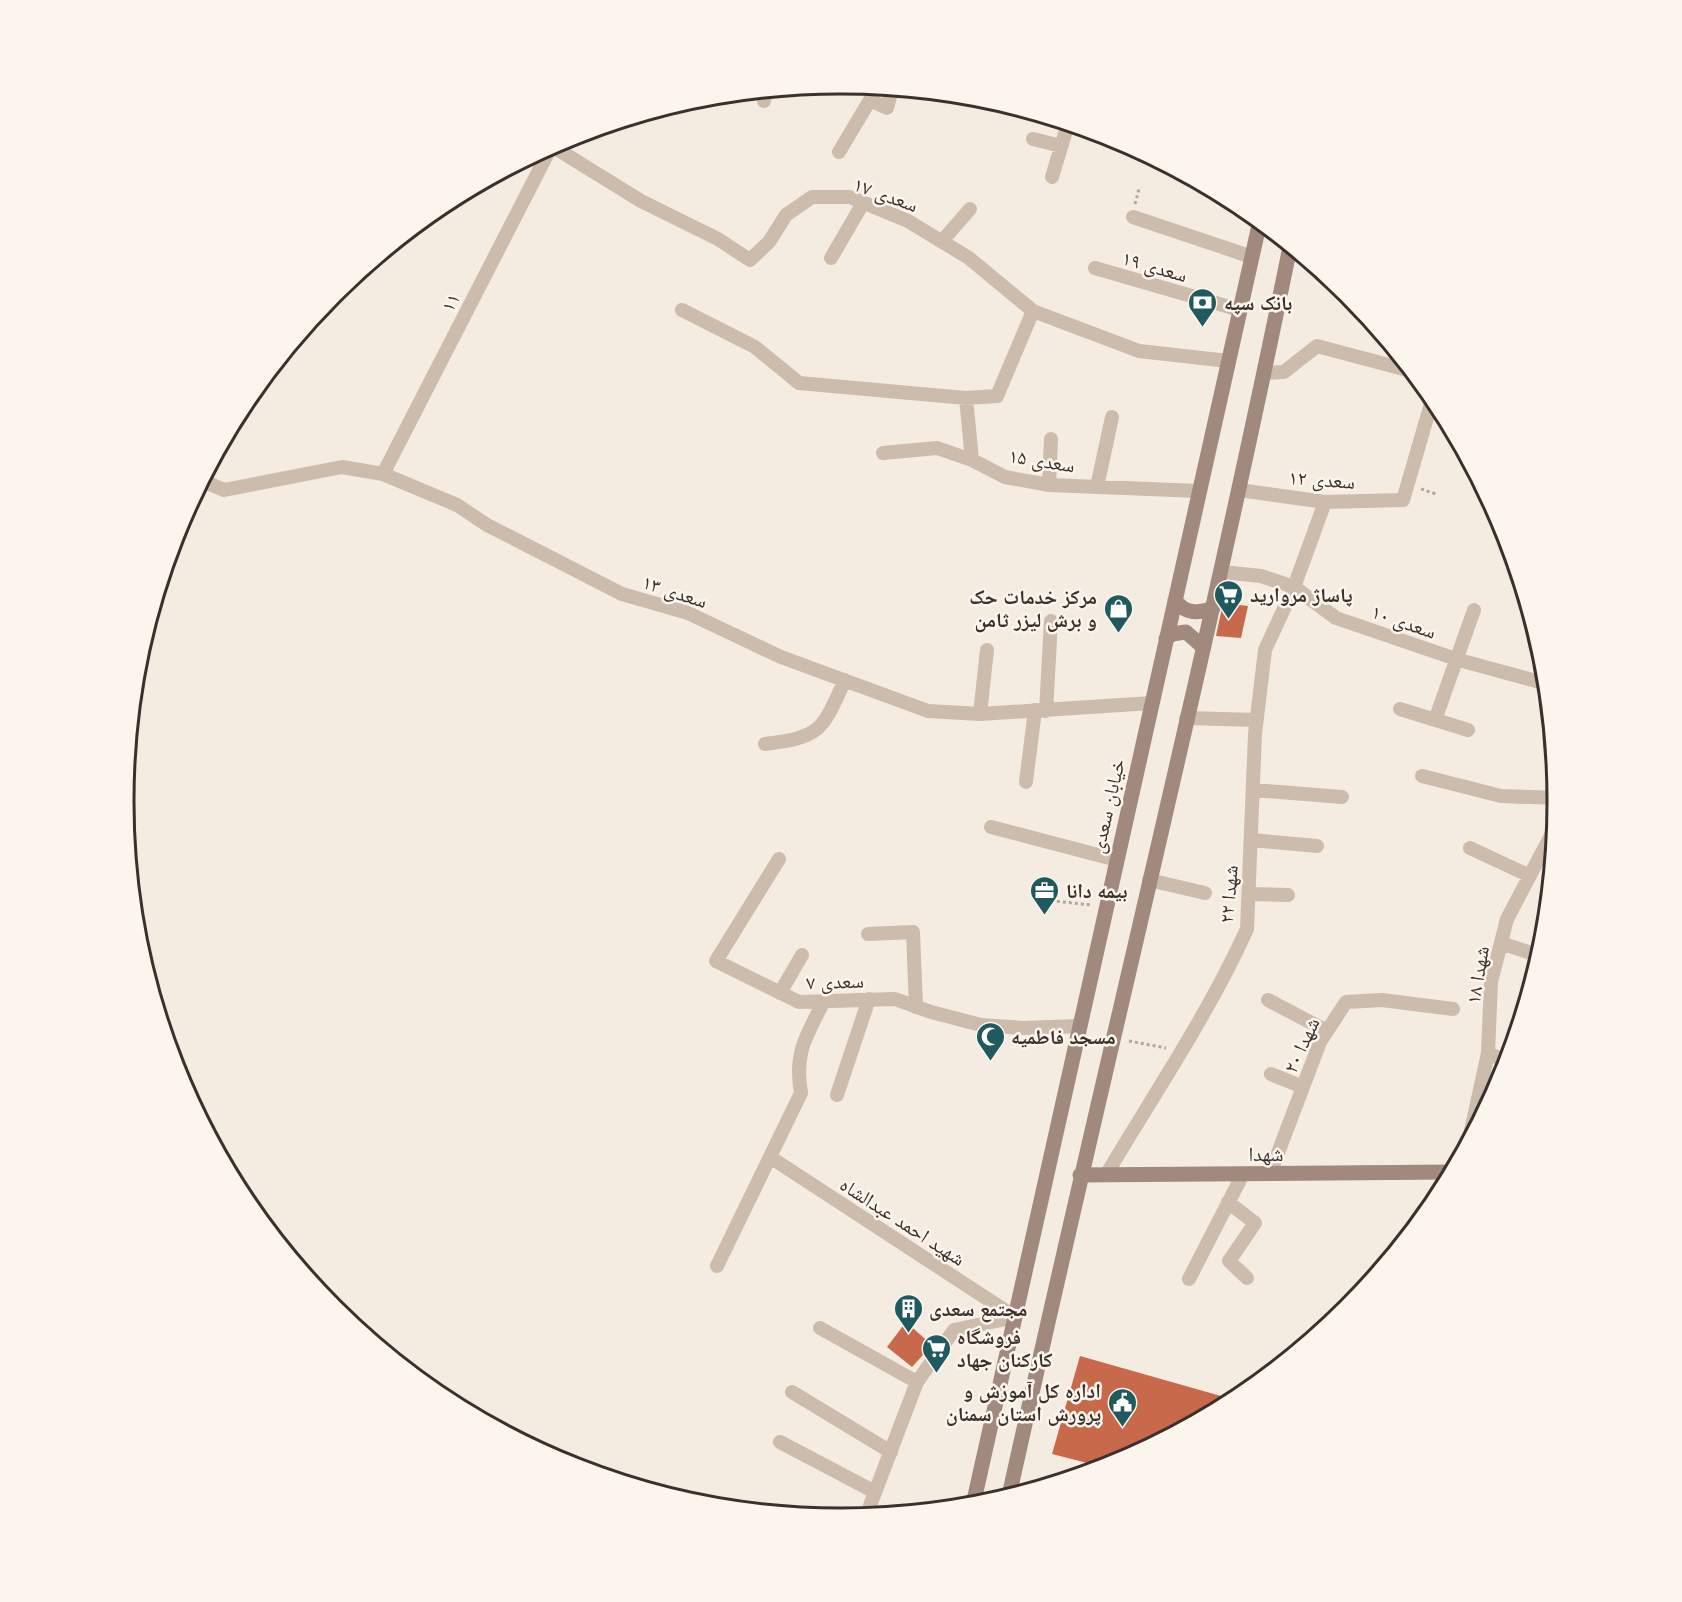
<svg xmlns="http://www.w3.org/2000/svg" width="1682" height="1602" font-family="Quicksand,'Noto Naskh Arabic',sans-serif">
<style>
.building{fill:#c8694b}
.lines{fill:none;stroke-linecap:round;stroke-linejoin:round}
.path{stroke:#b9a596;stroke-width:3;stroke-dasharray:3 3;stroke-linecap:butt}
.street{stroke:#cdbbac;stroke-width:14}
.secondary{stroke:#a18a7d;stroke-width:15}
.labels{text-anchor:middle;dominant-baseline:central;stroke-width:5;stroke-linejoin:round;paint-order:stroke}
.street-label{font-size:20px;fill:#3b302b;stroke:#fbf5ee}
.poi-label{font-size:20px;font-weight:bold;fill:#3b302b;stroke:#fbf5ee;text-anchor:start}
.rim{fill:none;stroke:#3b302b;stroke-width:3}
</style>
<rect width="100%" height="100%" fill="#f4ebe1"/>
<!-- building -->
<path class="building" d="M1223 603 1248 606 1241 638 1216 636Z
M906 1322 932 1345 912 1367 887 1347Z
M1080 1356 1235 1400 1115 1464 1103 1467 1052 1454Z"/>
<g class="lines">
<!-- path -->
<path class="path" d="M1135 204 1139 189
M1421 489 1436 494
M1045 900 1091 905
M1129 1041 1166 1048"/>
<!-- street -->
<path class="street" d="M764 101 766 91
M1033 139 1061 146
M552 146 641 201 718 239 750 260 769 242 786 215 812 197H850L908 221 969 258 1033 311 1139 351 1228 361
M839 152 870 100 887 108 892 89
M1052 177 1068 124
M1133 217 1252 257
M942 241 970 209
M831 258 863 203
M1095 268 1240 310
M682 310 755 347 799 383 966 398 997 396 1033 311
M1264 373 1284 372 1317 346 1411 371
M966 398 972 460
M883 453 937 448 972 460 1005 477 1049 485 1199 491
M383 474 551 147
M203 481 224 490 342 467 383 474 457 505 487 525 622 594 688 613 781 657 928 711 980 714 1152 703
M1049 485 1051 439
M1097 487 1112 417
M1239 490 1325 502 1403 500 1433 397
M1222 572 1261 576 1294 587 1336 618 1459 660 1547 684
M1400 709 1468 730
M1046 711 1051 621
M980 714 987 650
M1186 718 1256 720
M1435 720 1474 610
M765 744C822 737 822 730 845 680
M1422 776 1501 796 1558 798
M1026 782 1035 710
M1253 790 1342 797
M991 827 1117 860
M1252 840 1317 846
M1470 848 1530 876
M779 859 716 961 799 1002 895 999 931 1012 981 1025 1023 1028 1080 1026
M1149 880 1205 893
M1249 894 1288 895
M868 934 913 932 916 1007
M1501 943 1540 956
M780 993 802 955
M1268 1000 1327 1031
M1488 1053 1507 1062
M1271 1074 1303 1087
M837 1095 869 999
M1469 1140 1488 1053 1491 982 1507 919 1556 826
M770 1157 1015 1317
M1270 1174 1320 1042 1346 1002 1382 1000 1453 1009
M1106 1175C1154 1094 1208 1015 1247 929L1255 734 1265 650 1294 587 1325 502
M1228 1202 1255 1223 1229 1261 1247 1278
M717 1266 801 1093C794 1054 806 1036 823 1003
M1189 1279 1243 1174
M820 1328 917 1382
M792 1392 891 1452
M780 1442 875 1492
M866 1516 917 1382 954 1330 1015 1317"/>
<!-- secondary -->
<path class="secondary" d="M1175 600C1185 614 1198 614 1213 608
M1166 639 1172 634 1186 632 1203 647
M1080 1175 1452 1172
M1009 1496C1101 1079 1205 665 1290 247
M973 1505 1260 221"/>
</g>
<!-- icons -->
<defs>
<symbol id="bank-pin" viewBox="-11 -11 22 30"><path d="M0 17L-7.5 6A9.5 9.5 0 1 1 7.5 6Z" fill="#1f5a5e" stroke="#fbf5ee"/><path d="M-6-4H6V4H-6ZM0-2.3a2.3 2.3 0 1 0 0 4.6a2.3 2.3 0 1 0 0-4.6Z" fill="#fff"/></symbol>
<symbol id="supermarket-pin" viewBox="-11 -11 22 30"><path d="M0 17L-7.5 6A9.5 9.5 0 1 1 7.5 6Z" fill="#1f5a5e" stroke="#fbf5ee"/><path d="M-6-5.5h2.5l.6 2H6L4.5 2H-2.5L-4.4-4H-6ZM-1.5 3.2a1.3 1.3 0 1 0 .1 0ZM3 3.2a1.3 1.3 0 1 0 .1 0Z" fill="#fff"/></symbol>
<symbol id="shop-pin" viewBox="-11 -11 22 30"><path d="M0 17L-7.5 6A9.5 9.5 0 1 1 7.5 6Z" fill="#1f5a5e" stroke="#fbf5ee"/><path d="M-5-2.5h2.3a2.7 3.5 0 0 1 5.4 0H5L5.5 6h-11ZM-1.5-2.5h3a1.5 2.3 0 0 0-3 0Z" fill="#fff"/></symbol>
<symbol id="office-pin" viewBox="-11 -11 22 30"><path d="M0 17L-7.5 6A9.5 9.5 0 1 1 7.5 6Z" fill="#1f5a5e" stroke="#fbf5ee"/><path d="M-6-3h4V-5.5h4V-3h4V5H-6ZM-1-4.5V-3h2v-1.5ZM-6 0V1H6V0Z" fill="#fff"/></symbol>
<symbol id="mosque-pin" viewBox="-11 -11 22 30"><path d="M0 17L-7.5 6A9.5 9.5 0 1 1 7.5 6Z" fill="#1f5a5e" stroke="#fbf5ee"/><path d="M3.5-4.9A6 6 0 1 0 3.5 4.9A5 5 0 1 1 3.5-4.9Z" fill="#fff"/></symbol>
<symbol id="building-pin" viewBox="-11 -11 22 30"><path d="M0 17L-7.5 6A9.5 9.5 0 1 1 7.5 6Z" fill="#1f5a5e" stroke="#fbf5ee"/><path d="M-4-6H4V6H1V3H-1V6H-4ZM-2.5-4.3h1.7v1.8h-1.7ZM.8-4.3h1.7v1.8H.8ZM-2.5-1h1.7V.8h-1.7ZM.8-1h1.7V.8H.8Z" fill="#fff"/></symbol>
<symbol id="civic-pin" viewBox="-11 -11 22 30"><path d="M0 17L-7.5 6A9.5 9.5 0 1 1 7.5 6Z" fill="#1f5a5e" stroke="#fbf5ee"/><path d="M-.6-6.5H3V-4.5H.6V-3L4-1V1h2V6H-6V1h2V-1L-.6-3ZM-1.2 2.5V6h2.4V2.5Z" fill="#fff"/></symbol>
</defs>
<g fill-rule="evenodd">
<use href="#bank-pin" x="1186" y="286" width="33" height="45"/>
<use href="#supermarket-pin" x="1212" y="578" width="33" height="45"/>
<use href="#shop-pin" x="1102" y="592" width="33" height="45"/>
<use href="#office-pin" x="1028" y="874" width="33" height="45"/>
<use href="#mosque-pin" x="974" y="1020" width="33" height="45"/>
<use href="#building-pin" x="892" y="1292" width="33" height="45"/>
<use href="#supermarket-pin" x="920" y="1332" width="33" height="45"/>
<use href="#civic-pin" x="1106" y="1386" width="33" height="45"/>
</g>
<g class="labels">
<!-- street labels -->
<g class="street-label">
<text transform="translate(886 194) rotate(20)">سعدی ۱۷</text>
<text transform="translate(1155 266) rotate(16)">سعدی ۱۹</text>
<text transform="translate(450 302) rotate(-63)">۱۱</text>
<text transform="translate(1042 460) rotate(9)">سعدی ۱۵</text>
<text transform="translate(1322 479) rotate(4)">سعدی ۱۲</text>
<text transform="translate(675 591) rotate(18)">سعدی ۱۳</text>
<text transform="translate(1404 621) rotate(19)">سعدی ۱۰</text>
<text transform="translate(1107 806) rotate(-77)">خیابان سعدی</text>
<text transform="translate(1228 894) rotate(-85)">شهدا ۲۲</text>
<text transform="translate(1477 975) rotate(-81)">شهدا ۱۸</text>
<text transform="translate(835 981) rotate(-2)">سعدی ۷</text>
<text transform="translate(1301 1045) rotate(-65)">شهدا ۲۰</text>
<text x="1266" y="1153">شهدا</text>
<text transform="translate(903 1221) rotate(33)">شهید احمد عبدالشاه</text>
</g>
<!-- poi labels -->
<g class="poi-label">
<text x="1224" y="302">بانک سپه</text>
<text x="1250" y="594">پاساژ مروارید</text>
<text x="1097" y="596" text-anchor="end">مرکز خدمات حک<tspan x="1097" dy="23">و برش لیزر ثامن</tspan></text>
<text x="1066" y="890">بیمه دانا</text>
<text x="1011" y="1036">مسجد فاطمیه</text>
<text x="929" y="1308">مجتمع سعدی</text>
<text x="957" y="1336">فروشگاه<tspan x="957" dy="23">کارکنان جهاد</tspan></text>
<text x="1101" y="1390" text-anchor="end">اداره کل آموزش و<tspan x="1101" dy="23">پرورش استان سمنان</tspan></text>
</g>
</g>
<!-- crop -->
<path d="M0 0H1682V1602H0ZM840 94H841A706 706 0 0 1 1547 800V802A706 706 0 0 1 841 1508H840A706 706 0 0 1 134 802V800A706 706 0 0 1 840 94Z" fill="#fbf5ee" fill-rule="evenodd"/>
<path class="rim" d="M840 94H841A706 706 0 0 1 1547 800V802A706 706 0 0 1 841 1508H840A706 706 0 0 1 134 802V800A706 706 0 0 1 840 94Z"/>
</svg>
